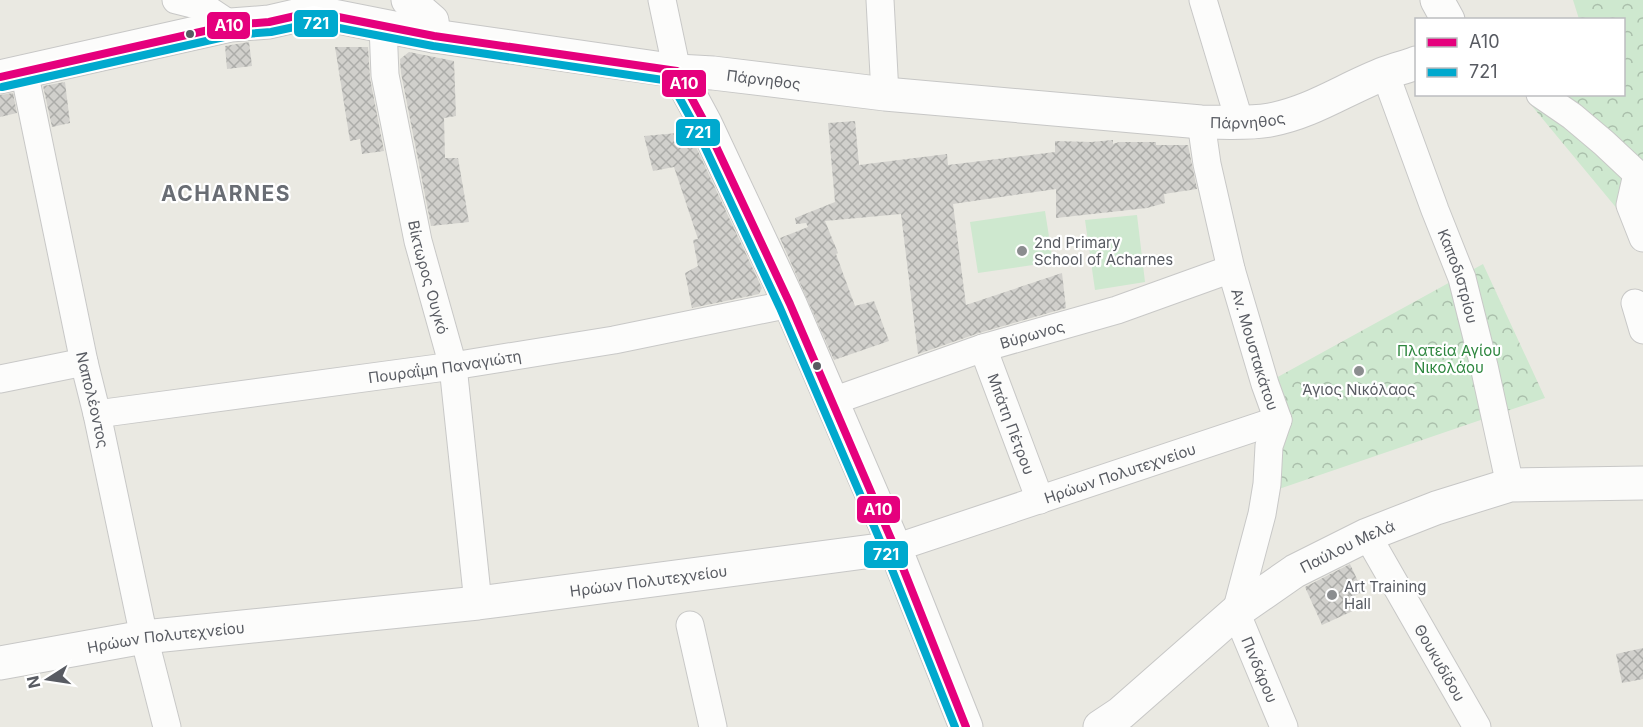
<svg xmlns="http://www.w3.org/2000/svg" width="1643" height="727" font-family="Inter,sans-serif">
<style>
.grass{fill:#cee8cf}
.park{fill:url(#park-crowns)}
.building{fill:url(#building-cross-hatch)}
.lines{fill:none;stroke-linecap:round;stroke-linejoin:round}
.street-casing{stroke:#c8c8c7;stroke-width:29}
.secondary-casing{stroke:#c7c7c6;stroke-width:35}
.street{stroke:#fcfcfb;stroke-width:27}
.secondary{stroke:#fcfcfb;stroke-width:33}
.bus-1-casing{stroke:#fff;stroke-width:12}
.bus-2-casing{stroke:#fff;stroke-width:12}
.bus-1{stroke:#e5007d;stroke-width:8}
.bus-2{stroke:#00a9ce;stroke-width:8}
.bus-dot{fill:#585b62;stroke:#fff;stroke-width:2}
.poi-dot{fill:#8b8d8f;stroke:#fff;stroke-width:2}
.labels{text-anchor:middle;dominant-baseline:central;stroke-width:4.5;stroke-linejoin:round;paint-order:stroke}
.street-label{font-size:15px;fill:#585b62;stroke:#fff}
.poi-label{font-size:15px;fill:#585b62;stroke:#fff;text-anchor:start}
.park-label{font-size:15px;fill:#2d863e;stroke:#fff}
.district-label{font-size:21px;font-weight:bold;letter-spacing:1.5px;fill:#696d74;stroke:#fff}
.line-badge{stroke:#fff;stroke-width:2}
.badge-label{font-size:16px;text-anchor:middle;font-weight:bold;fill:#fff}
</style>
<defs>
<pattern id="park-crowns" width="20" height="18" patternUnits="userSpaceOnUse" patternTransform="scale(1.5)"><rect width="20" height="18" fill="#cee8cf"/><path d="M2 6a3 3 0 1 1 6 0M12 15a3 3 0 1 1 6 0" fill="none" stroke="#aabfab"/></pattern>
<pattern id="building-cross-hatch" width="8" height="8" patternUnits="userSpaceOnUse" patternTransform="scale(1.5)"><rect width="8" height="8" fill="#d1d0cc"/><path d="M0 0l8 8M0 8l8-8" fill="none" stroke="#acaca9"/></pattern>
</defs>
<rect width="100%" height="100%" fill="#eae9e2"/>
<!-- grass -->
<path class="grass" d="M1045 211 1053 262 978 273 970 222Z
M1137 215 1145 282 1095 290 1085 220Z"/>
<!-- park -->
<path class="park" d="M1573 0H1643V222L1633 228 1527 100 1537 95 1624 94V20L1579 19Z
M1483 264 1545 398 1273 491 1265 384Z"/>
<!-- building -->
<path class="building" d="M249 42 252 66 227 69 225 46Z
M335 47H368L370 78 384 151 362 154 360 139 350 141Z
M409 52 454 61 456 116 444 118 445 158H458L469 222 431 226 401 73 400 59Z
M65 82 70 123 52 127 43 86Z
M13 93 17 113 0 117V95Z
M855 121 859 165 947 154 948 165 1055 152V141L1091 142 1113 140V144L1119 142H1156V145H1188L1197 189 1164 194 1165 203 1147 208 1056 218V189L953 204 966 305 1062 273 1066 308 979 333 918 354 901 214 825 221 838 253 836 254 855 306 874 301 889 341 834 360 780 238 808 227 806 223 796 224 795 218 835 202 828 123Z
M689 132 762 288 759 294 692 308 685 273 698 266 693 240 698 239 674 167 653 171 644 136Z
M1350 564 1363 592 1349 598 1355 610 1322 625 1305 587Z
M1643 648V679L1622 683 1616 654Z"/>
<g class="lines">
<defs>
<g id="street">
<path d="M176 0 204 7 231 25"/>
<path d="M662 0 677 71"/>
<path d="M880 0 885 94"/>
<path d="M1203 0 1240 123"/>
<path id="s1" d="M383 26 385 75 418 241 453 366 478 603"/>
<path id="s2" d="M24 71 84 362 97 414 144 637 167 727"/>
<path id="s3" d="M1385 73 1435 210 1462 278 1484 366 1510 485"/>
<path d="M1540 94 1572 116 1604 143 1637 174 1630 205 1643 238"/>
<path id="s4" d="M1201 122 1207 164 1231 269 1265 384 1278 420 1269 446 1267 484 1262 514 1236 612 1284 727"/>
<path d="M1635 303 1643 330"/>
<path id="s5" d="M983 348 1040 500"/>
<path d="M0 379 84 362"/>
<path id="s6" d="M833 401 983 348 1117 310 1231 269"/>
<path id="s7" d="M97 414 453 366 614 340 790 304"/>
<path id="s8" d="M1367 535 1477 727"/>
<path id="s9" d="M895 548 1278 420"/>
<path d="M690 625 713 727"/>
</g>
<g id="secondary">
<path d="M408 0 432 21 434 36"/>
<path d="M1437 0 1448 20"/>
<path d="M677 71 705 123 790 304 895 548 966 727"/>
<path id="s10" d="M0 77 231 25 269 22 313 12 434 36 677 71 713 73 885 94 1201 122C1224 122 1247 124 1270 120 1313 112 1346 88 1386 73 1396 69 1406 67 1416 63"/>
<path id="s11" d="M0 663 144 637 478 603 895 548"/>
<path id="s12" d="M1100 727 1121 713 1236 612 1295 571 1367 535 1436 508 1510 485 1643 483"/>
</g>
</defs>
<!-- street casing -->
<use href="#street" class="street-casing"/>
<!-- secondary casing -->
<use href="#secondary" class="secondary-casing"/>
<!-- street -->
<use href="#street" class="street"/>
<!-- secondary -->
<use href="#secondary" class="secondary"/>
<defs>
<path id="bus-1" d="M0 77 231 25 269 22 313 12 434 36 677 71 705 123 790 304 895 548 966 727"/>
<path id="bus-2" d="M2 87 233 35 271 32 313 23 433 46 670 81 696 128 780 308 885 552 955 727"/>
</defs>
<!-- bus-1 casing -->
<use href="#bus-1" class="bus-1-casing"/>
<!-- bus-2 casing -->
<use href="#bus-2" class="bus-2-casing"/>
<!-- bus-1 -->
<use href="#bus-1" class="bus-1"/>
<!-- bus-2 -->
<use href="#bus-2" class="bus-2"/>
</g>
<!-- markers -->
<g class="bus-dot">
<circle cx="190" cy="34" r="5"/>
<circle cx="817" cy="366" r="5"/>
</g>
<g class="poi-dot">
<circle cx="1022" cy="251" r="6"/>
<circle cx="1359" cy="371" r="6"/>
<circle cx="1332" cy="595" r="6"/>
</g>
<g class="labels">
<!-- street labels -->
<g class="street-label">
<text stroke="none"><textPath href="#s10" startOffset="776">Πάρνηθος</textPath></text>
<text stroke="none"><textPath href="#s10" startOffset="1262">Πάρνηθος</textPath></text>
<text stroke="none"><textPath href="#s3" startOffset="216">Καποδιστρίου</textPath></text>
<text stroke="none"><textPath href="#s1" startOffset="256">Βίκτωρος Ουγκό</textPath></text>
<text stroke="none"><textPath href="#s6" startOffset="210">Βύρωνος</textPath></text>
<text stroke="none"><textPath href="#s4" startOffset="234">Αν. Μουστακάτου</textPath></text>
<text stroke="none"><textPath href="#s7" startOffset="351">Πουραΐμη Παναγιώτη</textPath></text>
<text stroke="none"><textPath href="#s2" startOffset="336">Ναπολέοντος</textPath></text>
<text stroke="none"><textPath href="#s5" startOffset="81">Μπάτη Πέτρου</textPath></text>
<text stroke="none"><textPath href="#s9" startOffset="237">Ηρώων Πολυτεχνείου</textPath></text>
<text stroke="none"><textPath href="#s12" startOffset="308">Παύλου Μελά</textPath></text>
<text stroke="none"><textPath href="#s11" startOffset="654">Ηρώων Πολυτεχνείου</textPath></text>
<text stroke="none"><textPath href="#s11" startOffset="168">Ηρώων Πολυτεχνείου</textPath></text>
<text stroke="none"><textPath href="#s8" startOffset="147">Θουκυδίδου</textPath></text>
<text stroke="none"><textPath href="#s4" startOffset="568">Πινδάρου</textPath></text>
</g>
<!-- poi labels -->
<g class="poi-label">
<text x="1034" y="242">2nd Primary<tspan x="1034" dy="17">School of Acharnes</tspan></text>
<text x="1359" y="389" text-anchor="middle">Άγιος Νικόλαος</text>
<text x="1344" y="586">Art Training<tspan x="1344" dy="17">Hall</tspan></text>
</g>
<!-- park labels -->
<g class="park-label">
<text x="1449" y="350">Πλατεία Αγίου<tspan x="1449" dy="17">Νικολάου</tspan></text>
</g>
<!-- district labels -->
<g class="district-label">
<text x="226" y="193">ACHARNES</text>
</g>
</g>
<g class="line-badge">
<rect x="293" y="9" width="46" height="29" rx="6" fill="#00a9ce"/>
<rect x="206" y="11" width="45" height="29" rx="6" fill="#e5007d"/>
<rect x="661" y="69" width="46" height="29" rx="6" fill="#e5007d"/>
<rect x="675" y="118" width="46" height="29" rx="6" fill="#00a9ce"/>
<rect x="856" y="495" width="45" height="29" rx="6" fill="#e5007d"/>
<rect x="863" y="540" width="46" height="29" rx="6" fill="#00a9ce"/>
</g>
<g class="badge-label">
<text x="316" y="29">721</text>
<text x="229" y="31">Α10</text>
<text x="684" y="89">Α10</text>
<text x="698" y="138">721</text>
<text x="878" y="515">Α10</text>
<text x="886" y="560">721</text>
</g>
<!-- legend -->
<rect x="1415" y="18" width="210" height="78" fill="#ffffff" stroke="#bcbdc0" stroke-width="1.5"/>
<rect x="1427" y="38" width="30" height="9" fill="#e5007d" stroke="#bcbdc0" stroke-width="1.5"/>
<text x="1469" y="48" font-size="18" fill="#585b62">Α10</text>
<rect x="1427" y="68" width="30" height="9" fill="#00a9ce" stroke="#bcbdc0" stroke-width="1.5"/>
<text x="1469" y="78" font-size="18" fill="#585b62">721</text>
<!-- north arrow -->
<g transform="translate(48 679) rotate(258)" stroke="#ffffff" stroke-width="4.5" paint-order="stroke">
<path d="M0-4.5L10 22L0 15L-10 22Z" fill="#585b62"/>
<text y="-9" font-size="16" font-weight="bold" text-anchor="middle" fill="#585b62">N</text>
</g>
</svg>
